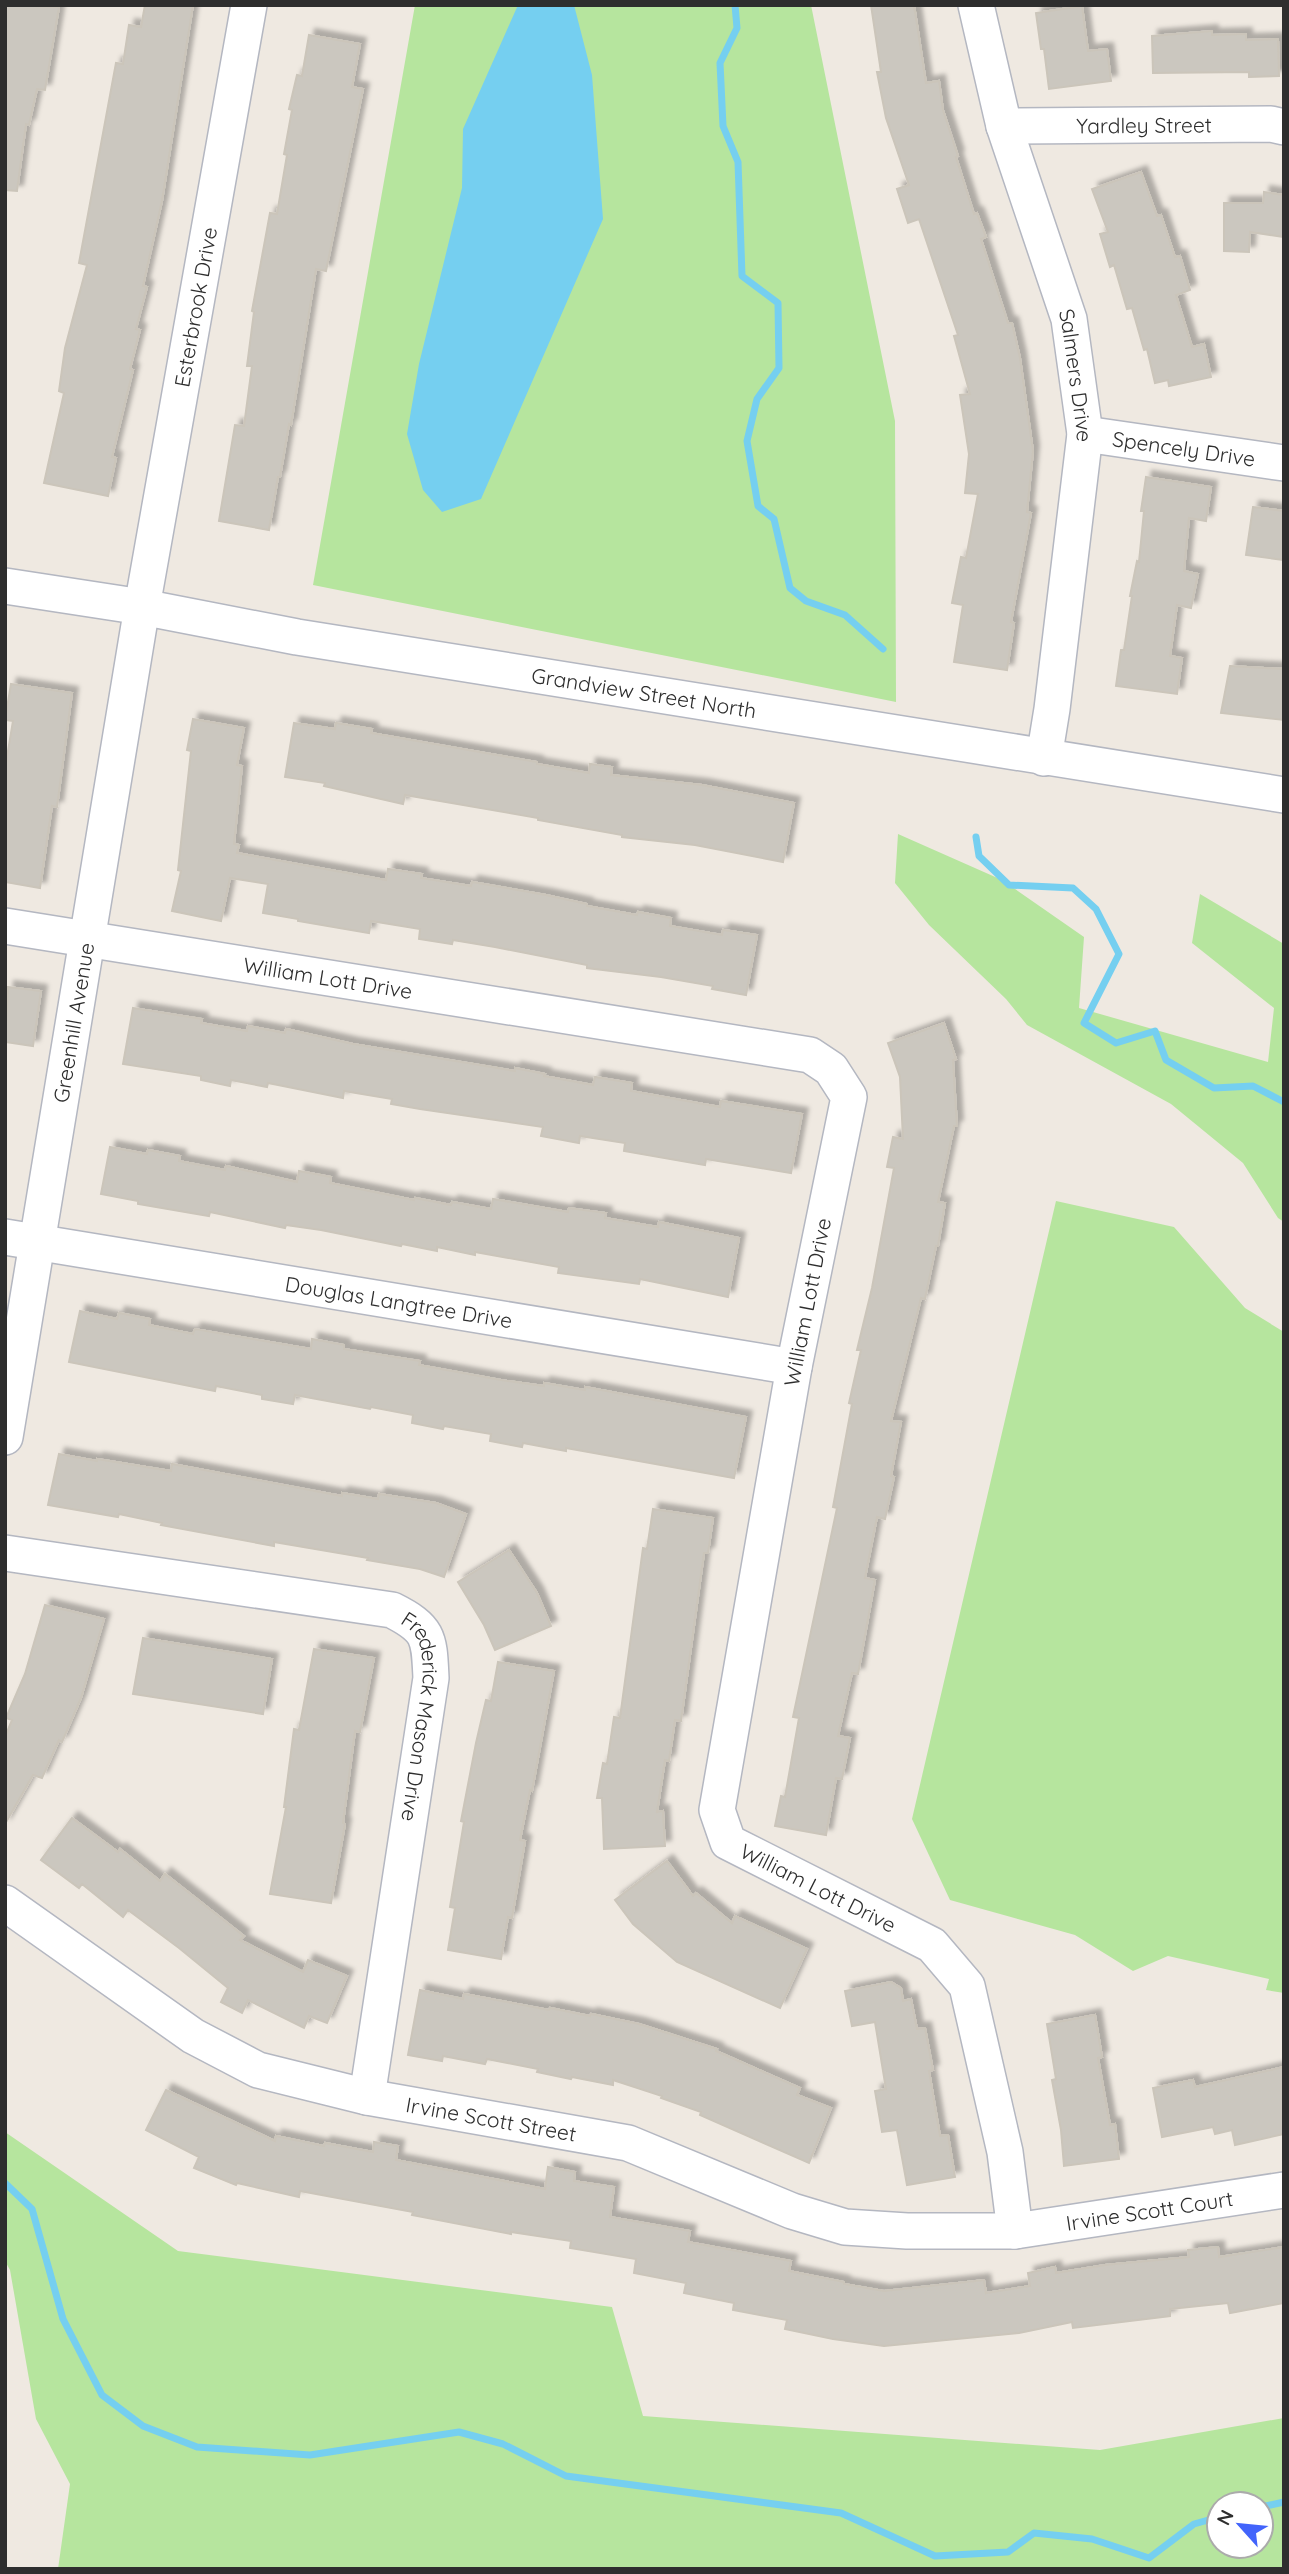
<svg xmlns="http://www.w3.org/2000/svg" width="1289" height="2574" font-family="Quicksand,sans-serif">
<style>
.green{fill:#b6e59e;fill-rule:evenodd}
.water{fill:#75cff0}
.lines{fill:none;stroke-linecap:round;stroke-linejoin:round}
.stream{stroke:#75cff0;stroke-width:7}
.building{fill:#cbc7bf;stroke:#cbc5ba;stroke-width:2;filter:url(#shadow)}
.minor-casing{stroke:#b4b7c1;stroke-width:38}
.minor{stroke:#fff;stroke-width:35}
.labels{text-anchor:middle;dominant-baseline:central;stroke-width:7;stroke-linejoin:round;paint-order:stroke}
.street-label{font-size:21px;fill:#2e2e2e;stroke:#fff}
</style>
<defs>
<filter id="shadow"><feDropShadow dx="6" dy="-6" stdDeviation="2" flood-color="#0004"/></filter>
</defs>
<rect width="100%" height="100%" fill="#efe9e1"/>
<!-- green -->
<path class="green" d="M415 5H811L895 421 896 702 313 585Z
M898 834 1002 880 1084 937 1079 1008 1268 1062 1274 1008 1192 943 1200 894 1284 944V1222L1278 1218 1243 1163 1171 1104 1027 1025 1006 999 929 925 895 883Z
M1056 1201 1174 1227 1245 1308 1284 1332V1993L1266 1990 1269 1979 1168 1956 1133 1971 1075 1935 950 1900 912 1819Z
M5 2132 178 2251 612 2307 643 2416 1100 2450 1284 2418V2569H58L70 2484 36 2419 10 2270 5 2261ZM1261 2504V2546H1219V2504Z"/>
<!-- water -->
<path class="water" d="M518 5H574L592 75 603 219 481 499 442 512 423 490 407 434 419 364 462 188 463 129Z"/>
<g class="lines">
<!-- stream -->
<path class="stream" d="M735 5 737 28 720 63 723 126 738 162 742 276 778 303 779 368 757 399 747 441 758 506 774 519 790 588 806 601 845 615 883 649
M976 837 979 856 1009 885 1073 888 1096 909 1119 954 1084 1023 1116 1043 1155 1031 1166 1060 1214 1088 1253 1086 1284 1102
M5 2183 32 2209 63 2319 102 2395 143 2426 197 2447 310 2455 459 2432 503 2444 566 2476 841 2513 935 2556 1008 2552 1034 2533 1092 2539 1149 2558 1194 2524 1219 2517
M1261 2507 1284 2502"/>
</g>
<!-- building -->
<path class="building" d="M5 5 59 7 45 90 37 89 29 125 26 124 17 191 5 190Z
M145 5H193L162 201 143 286 147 287 136 329 140 330 130 369 133 370 112 457 116 458 108 496 44 483 64 393 59 391 65 348 87 265 79 263 116 63 123 64 129 25 141 27Z
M871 5H914L926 83 939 81 943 110 958 156 956 157 974 214 977 213 986 237 981 239 1008 323H1012L1020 358 1033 451 1027 512 1031 513 1011 622 1014 623 1007 670 954 662 963 605 952 603 961 557 966 558 978 494 965 493 969 454 960 395 970 394 954 336 958 335 919 219 908 223 897 189 909 185 886 118 877 72H881Z
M1082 6 1088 51 1107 49 1111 81 1049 89 1044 49H1041L1036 13Z
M1212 31V35L1246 34V40L1278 39 1279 76 1249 77V72L1153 73 1152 36Z
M309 35 360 44 352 87 363 89 326 271 316 269 291 425 289 424 280 477H278L269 530 219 521 235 425 244 426 252 366H247L254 312 252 311 270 213 277 214 287 155 284 154 292 110 289 109 297 75 302 76Z
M1141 172 1157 216 1161 215 1175 257 1180 256 1190 290 1176 295 1192 347 1204 344 1211 377 1169 386 1168 380 1155 383 1147 349 1144 350 1132 308 1127 309 1114 265 1110 267 1100 234 1108 232 1092 189Z
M1264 192 1284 195V237L1250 232 1249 252 1224 251V203H1263Z
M1146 477 1211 487 1206 521 1189 518 1184 571 1198 574 1191 608 1177 605 1170 656 1182 658 1177 694 1116 686 1121 650H1124L1132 596H1130L1137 561 1139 562 1144 511H1141Z
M1253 507 1284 511V560L1246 555Z
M1230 666 1284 669V720L1221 713Z
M11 684 72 693 57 807 52 806 40 888 5 882V769L13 721 5 720Z
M193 719 244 728 237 765 242 766 234 844 239 845 237 853 386 880 388 869 422 874 421 878 471 886 472 882 546 895 587 904V906L637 915 638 912 671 918 670 926 722 935 723 930 757 935 746 995 712 989 713 986 661 977 587 968V965L495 947 453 940 452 944 419 939 420 929 371 921 369 933 298 921V919L263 913 268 884 230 878 221 921 172 911 181 871 178 870 191 751 187 750Z
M294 723 335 729 336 723 372 729 371 733 537 762V764L589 773 590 764 612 767 611 775 702 785 794 803 783 862 695 845 622 837V835L538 820V818L405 795 403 804 324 786 325 783 285 777Z
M8 987 41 991 33 1046 5 1042Z
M133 1008 202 1019 201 1023 247 1031 248 1026 285 1033 286 1029 353 1044 515 1071V1068L545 1074 544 1076 593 1085 595 1077 632 1083 631 1091 720 1107 721 1101 802 1114 791 1173 706 1159 705 1165 624 1151 625 1143 580 1136 579 1143 541 1136 543 1127 420 1109 391 1104 392 1099 344 1091 343 1098 268 1083 267 1087 231 1080 230 1086 201 1080V1076L123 1064Z
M944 1023 956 1059 953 1060 957 1126H954L938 1202 945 1203 938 1246H936L925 1299 921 1298 891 1421 901 1422 891 1476 894 1477 885 1519 877 1517 865 1578 875 1580 858 1674 852 1673 838 1736 850 1738 842 1779 836 1778 826 1835 775 1826 781 1796 785 1797 799 1718 793 1717 837 1508 833 1507 852 1404 849 1403 861 1350H857L872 1288 894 1168 887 1167 893 1137 903 1139 900 1077 888 1043Z
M110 1147 147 1154 148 1150 180 1156 179 1161 225 1170 226 1166 297 1182 299 1171 331 1177 330 1183 414 1200 415 1198 451 1205 452 1202 491 1209 493 1199 568 1212 569 1208 606 1213 605 1218 658 1227 659 1222 739 1238 728 1297 640 1279 639 1284 558 1273 559 1267 475 1252V1255L437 1247V1251L402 1244 401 1246 321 1230 286 1225 285 1228 210 1212 209 1216 138 1204V1201L101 1194Z
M80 1311 117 1319 119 1313 150 1319 149 1325 193 1334 195 1329 311 1349 312 1339 344 1345V1349L420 1361 419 1365 501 1380 544 1386V1383L585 1390V1387L746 1417 734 1478 566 1448V1451L523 1443 522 1447 490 1441 491 1434 444 1426 443 1429 412 1423 413 1415 371 1407 370 1409 295 1395 293 1404 262 1399V1395L216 1386 215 1391 69 1362Z
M59 1454 97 1461V1459L171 1471 172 1464 342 1496V1493L378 1499 379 1494 436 1503 466 1514 444 1577 420 1569 367 1560 368 1558 274 1542V1546L161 1525 162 1523 119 1514 118 1517 48 1505Z
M653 1509 713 1518 708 1553H704L681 1721 675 1720 669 1761 665 1760 657 1812 663 1811 665 1846 604 1849 602 1798H597L603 1763 607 1764 614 1717 620 1718 643 1548 647 1549Z
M509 1550 537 1593 551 1626 495 1650 484 1625 458 1582Z
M45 1605 104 1619 81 1698 62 1742 59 1740 42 1778 33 1775 5 1824V1737L12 1720 6 1718 25 1674Z
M143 1638 272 1659 263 1714 133 1694Z
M314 1649 374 1658 360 1732 355 1731 343 1823 345 1824 331 1903 270 1894 286 1807H284L294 1729 299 1730Z
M498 1662 554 1671 532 1791 530 1790 520 1840 525 1841 512 1918 508 1917 501 1959 448 1950 455 1908 450 1907 464 1822 461 1821 476 1743 486 1700 491 1701Z
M72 1818 118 1852 120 1849 160 1881 165 1874 244 1936 240 1940 303 1972 308 1960 347 1976 327 2023 309 2016 304 2028 248 2000 242 2013 221 2002 228 1988 179 1948 128 1910 123 1917 82 1884 79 1888 41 1860Z
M667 1861 693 1896 696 1893 732 1923 735 1916 807 1949 780 2008 677 1962 633 1924 615 1900Z
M891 1982 901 1988 903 2001 911 1999 917 2029 925 2028 933 2070 929 2071 940 2136 948 2135 955 2177 907 2185 897 2130 882 2132 875 2091 886 2089 875 2022 852 2026 845 1991Z
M420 1990 463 1999 464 1994 549 2010 550 2008 590 2016 591 2014 639 2024 717 2049 716 2051 800 2088 797 2095 831 2108 809 2163 700 2115 701 2112 661 2098 662 2096 613 2080V2085L572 2077 571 2079 537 2072 538 2069 487 2059 485 2064 443 2056 442 2061 408 2055Z
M1095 2015 1102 2057 1098 2058 1110 2125 1115 2124 1119 2159 1064 2166 1061 2130 1052 2080 1056 2079 1047 2024Z
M1284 2067V2134L1235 2145 1232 2130 1215 2134 1213 2127 1162 2137 1153 2088 1193 2080 1195 2087Z
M166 2090 275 2141 276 2136 324 2146 325 2143 373 2152 374 2142 398 2146 396 2160 545 2189 548 2167 575 2172 574 2181 614 2187 610 2217 690 2231 688 2242 791 2261 789 2271 844 2282V2284L884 2291 984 2280 986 2293 1030 2286 1028 2273 1055 2267 1056 2273 1105 2265 1189 2257 1188 2250 1218 2247 1219 2257 1284 2247V2303L1230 2313 1228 2303 1170 2309V2316L1073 2328 1072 2322 1019 2333 884 2346 833 2339 785 2329 787 2320 733 2310 734 2303 684 2293 686 2283 634 2273 636 2259 570 2248 571 2241 511 2232V2234L412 2215 413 2212 300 2191 299 2197 237 2183 236 2185 194 2168 199 2157 146 2130Z"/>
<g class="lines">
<defs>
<g id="minor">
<path id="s1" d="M976 5 1004 126 1069 319 1085 434 1052 709 1044 758"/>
<path id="s2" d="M1004 126 1271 124 1284 127"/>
<path id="s3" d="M1085 434 1284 463"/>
<path id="s4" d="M5 586 142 607 297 637 1284 795"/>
<path id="s5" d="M5 926 810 1055 831 1069 849 1097 794 1367 717 1810 728 1842 932 1945 967 1986 1005 2152 1015 2231"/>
<path id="s6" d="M5 1237 794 1367"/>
<path id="s7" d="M5 1437 142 607 249 5"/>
<path id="s8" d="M5 1553 392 1610C430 1629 429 1638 431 1678L367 2097"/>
<path id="s9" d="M5 1903 193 2036 258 2070 367 2097 628 2143 792 2211 845 2227 907 2231H1015L1284 2190"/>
</g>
</defs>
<!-- minor casing -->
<use href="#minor" class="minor-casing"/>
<!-- minor -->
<use href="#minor" class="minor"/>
</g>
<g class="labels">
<!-- street labels -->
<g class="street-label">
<text stroke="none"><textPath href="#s2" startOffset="140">Yardley Street</textPath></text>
<text stroke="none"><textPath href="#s7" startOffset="1146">Esterbrook Drive</textPath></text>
<text stroke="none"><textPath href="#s1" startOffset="385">Salmers Drive</textPath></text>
<text stroke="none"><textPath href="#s3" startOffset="100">Spencely Drive</textPath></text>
<text stroke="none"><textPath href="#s4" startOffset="648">Grandview Street North</textPath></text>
<text stroke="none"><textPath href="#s5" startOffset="327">William Lott Drive</textPath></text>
<text stroke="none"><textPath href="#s7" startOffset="420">Greenhill Avenue</textPath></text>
<text stroke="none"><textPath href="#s6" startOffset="399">Douglas Langtree Drive</textPath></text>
<text transform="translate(807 1302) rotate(-79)">William Lott Drive</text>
<text stroke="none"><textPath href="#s8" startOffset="513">Frederick Mason Drive</textPath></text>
<text stroke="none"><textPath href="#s5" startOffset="1734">William Lott Drive</textPath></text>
<text stroke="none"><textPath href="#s9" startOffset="542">Irvine Scott Street</textPath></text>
<text stroke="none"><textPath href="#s9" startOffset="1220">Irvine Scott Court</textPath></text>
</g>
</g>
<!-- border -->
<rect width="1289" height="2574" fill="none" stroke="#2e2e2e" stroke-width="14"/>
<!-- north arrow -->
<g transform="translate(1240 2525) rotate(297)"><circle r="33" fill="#ffffff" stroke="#ababab" stroke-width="2"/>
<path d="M0-5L12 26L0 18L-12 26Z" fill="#4264fb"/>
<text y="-10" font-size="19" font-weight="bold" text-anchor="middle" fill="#2e2e2e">N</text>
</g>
</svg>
